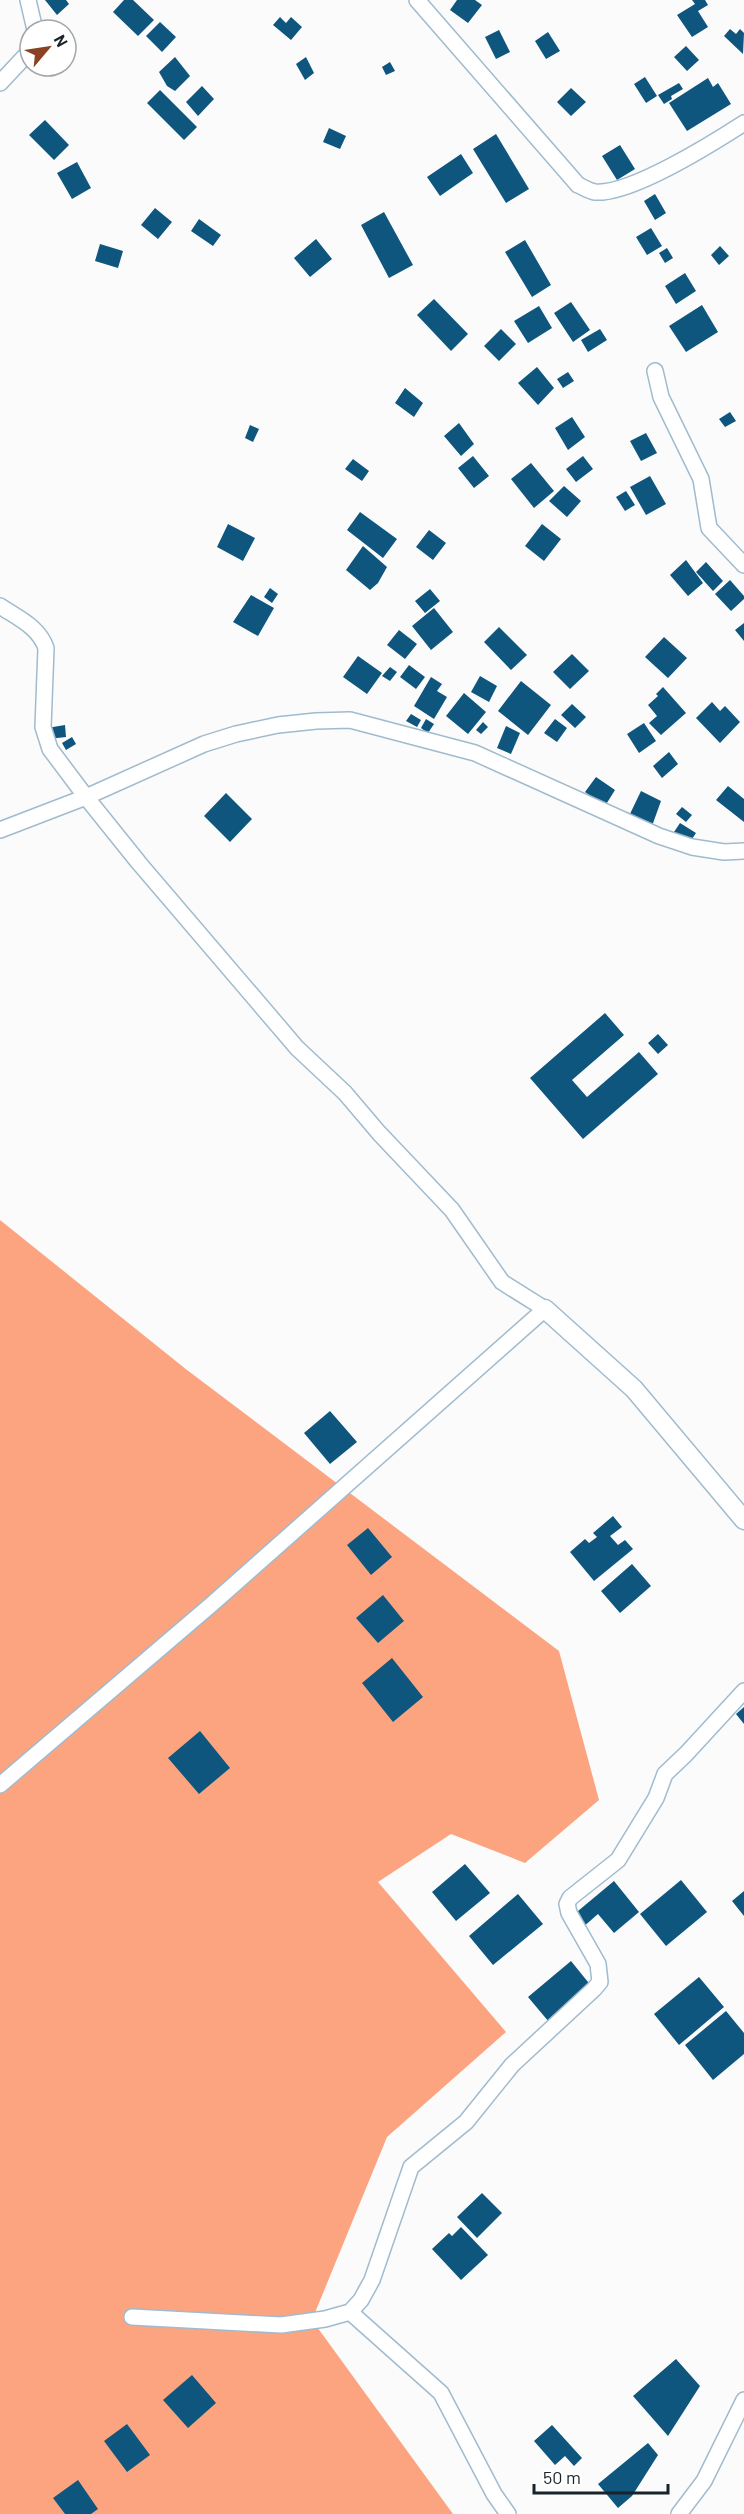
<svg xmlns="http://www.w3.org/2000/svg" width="744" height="2514" font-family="Barlow,sans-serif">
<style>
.forest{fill:#fca480}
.building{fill:#0e567e}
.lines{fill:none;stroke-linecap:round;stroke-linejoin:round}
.minor-casing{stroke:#a0bbce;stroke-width:18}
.tertiary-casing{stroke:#a0bbce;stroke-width:21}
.minor{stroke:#fff;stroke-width:15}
.tertiary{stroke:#fff;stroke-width:18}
</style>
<rect width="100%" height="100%" fill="#fbfbfb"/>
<!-- forest -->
<path class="forest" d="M0 1220 187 1370 559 1651 599 1800 525 1863 451 1834 378 1882 506 2032 387 2137 312 2320 453 2514H0Z"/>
<!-- building -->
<path class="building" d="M45 0H66L69 4 57 15Z
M124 0H133L154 20 138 36 113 12Z
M457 0H475L482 5 468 23 450 10Z
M692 0H705L708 5 698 11 708 27 692 37 677 15 695 4Z
M280 17 286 23 291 17 302 27 291 40 273 25Z
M160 22 176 37 162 52 146 36Z
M730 29 736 34 740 29 744 33 743 54 724 36Z
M499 30 510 52 496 59 485 37Z
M548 32 560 51 546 59 535 41Z
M686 46 699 60 687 71 674 57Z
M175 57 190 76 175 91 167 86 159 72Z
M306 57 314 73 305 80 296 64Z
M390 62 395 71 386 75 382 67Z
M645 77 657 96 646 103 634 84Z
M708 78 713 87 718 83 731 104 687 131 669 103Z
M679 83 683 89 671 96 672 99 664 104 658 95Z
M202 86 214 99 198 116 186 102Z
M571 88 586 102 571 116 557 102Z
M160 90 197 127 184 140 147 103Z
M45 120 69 145 54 160 29 135Z
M329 128 346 136 340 149 323 142Z
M496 134 529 189 506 203 473 149Z
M620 145 635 169 617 180 602 156Z
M461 154 473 173 440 196 427 177Z
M77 162 91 188 72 199 57 173Z
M655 194 666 213 655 220 644 201Z
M155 208 172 222 158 239 141 225Z
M384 212 413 265 389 278 361 225Z
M199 219 221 235 213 246 191 231Z
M651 228 662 246 647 255 636 237Z
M316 239 332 259 310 277 294 258Z
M525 240 551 285 532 297 505 252Z
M100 244 123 251 118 268 95 261Z
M720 246 729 256 719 265 711 255Z
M667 248 673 258 665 263 659 253Z
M685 273 696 291 676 304 665 286Z
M434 299 468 334 451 351 417 315Z
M571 302 590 330 573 342 554 313Z
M702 305 718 332 686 352 669 326Z
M539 306 552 328 528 343 514 321Z
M501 329 516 344 499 361 484 346Z
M600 329 607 340 588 352 581 340Z
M537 367 554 388 538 405 518 383Z
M568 372 574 381 563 388 557 379Z
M405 388 423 403 414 417 395 403Z
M730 412 736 421 725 427 719 419Z
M572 417 585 437 568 450 555 428Z
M459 423 474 444 461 456 444 436Z
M250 425 259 429 253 442 245 438Z
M646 433 657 453 641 461 630 441Z
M473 456 489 476 474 488 458 468Z
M583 456 593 469 576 482 566 469Z
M353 459 369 471 362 481 345 469Z
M531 463 554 491 534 508 511 479Z
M650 476 666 504 646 515 630 487Z
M564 486 581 501 567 517 549 501Z
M626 491 635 505 625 511 616 497Z
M360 512 397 539 383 558 347 530Z
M228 524 255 538 243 561 217 547Z
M542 524 561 539 544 561 525 546Z
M429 530 446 543 433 560 416 547Z
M363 546 387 567 378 583 370 590 346 570Z
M686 560 703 583 688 596 670 575Z
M706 562 723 581 713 591 696 572Z
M730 580 744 596V599L731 611 715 594Z
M270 588 278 594 272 603 264 597Z
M430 589 440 601 425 613 415 601Z
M251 595 274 608 258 636 233 622Z
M434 608 453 632 431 650 412 626Z
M744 623V641L735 630Z
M499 627 527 655 511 670 484 642Z
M399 630 417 644 405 659 387 645Z
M664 637 687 658 668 678 645 657Z
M572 654 589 671 570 689 553 672Z
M358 656 382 673 367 694 343 677Z
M409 665 425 677 416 689 400 677Z
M390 667 397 672 390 681 382 676Z
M480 676 497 686 489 702 471 692Z
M431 677 442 684 437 691 447 697 434 719 414 706Z
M521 681 551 705 528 735 498 711Z
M663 687 686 713 661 735 649 723 657 716 648 705 658 696 656 694Z
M464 693 486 712 468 734 446 716Z
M712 702 720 711 725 706 740 722 720 743 696 718Z
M572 704 586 717 575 728 561 715Z
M411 714 421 720 417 727 406 721Z
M426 719 434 724 428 733 421 728Z
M555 719 567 728 557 742 544 733Z
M483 722 488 727 481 734 476 730Z
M644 723 656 741 639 753 627 734Z
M65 725 66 737 48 739 47 728Z
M506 726 520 733 511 754 497 748Z
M72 737 76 744 66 750 62 743Z
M669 752 678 764 662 778 653 766Z
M596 777 615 790 605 806 585 792Z
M728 786 744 799V822L716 800Z
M641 791 661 801 652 826 629 816Z
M226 793 252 819 230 842 204 816Z
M682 807 692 815 686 822 676 814Z
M680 823 696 833 690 842 674 832Z
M605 1013 624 1035 572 1080 587 1097 639 1052 658 1074 583 1139 530 1078Z
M658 1034 668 1045 658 1054 648 1043Z
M330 1411 357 1442 330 1464 304 1433Z
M613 1516 622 1527 610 1536 618 1545 625 1540 633 1549 594 1581 570 1552 585 1539 589 1543 597 1537 593 1533Z
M368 1528 392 1557 371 1575 347 1545Z
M632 1564 651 1586 620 1613 601 1591Z
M383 1595 404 1621 378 1643 356 1618Z
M392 1658 423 1697 393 1722 362 1683Z
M744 1707V1724L736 1714Z
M200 1731 230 1768 199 1794 168 1758Z
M465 1864 490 1893 456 1921 432 1892Z
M681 1880 707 1912 666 1946 640 1914Z
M614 1881 639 1912 614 1933 598 1914 582 1928 572 1916Z
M744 1891V1916L732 1901Z
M518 1894 543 1924 493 1965 469 1936Z
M571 1961 592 1987 549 2022 528 1997Z
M699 1977 724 2007 679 2045 654 2014Z
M726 2011 744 2033V2054L713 2080 685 2045Z
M482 2193 502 2213 477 2238 457 2217Z
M461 2227 488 2255 461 2280 432 2249 449 2233 452 2236Z
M676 2359 700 2386 668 2436 633 2396Z
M192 2375 216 2403 188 2428 163 2400Z
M127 2424 150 2455 127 2472 104 2441Z
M552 2425 582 2458 574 2466 565 2456 555 2465 534 2441Z
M648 2443 658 2455 632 2496 618 2508 598 2484Z
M78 2480 98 2509 91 2514H65L53 2498Z"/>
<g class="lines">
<defs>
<path id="minor" d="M28 0 35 30
M417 0 578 185C583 187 589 191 595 192 630 195 713 143 744 123
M0 83 30 51
M655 371 661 397 701 479 709 528 744 565
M0 606C18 618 39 627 46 648L43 727 50 749 86 797 139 863 297 1048 345 1093 379 1133 452 1210 502 1282 545 1309 212 1604 0 1785
M0 830 86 797 204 744 236 734 278 725 316 721 350 720 475 753 659 836 692 847 724 852 744 851
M350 2312 441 2393 494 2494 508 2514
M132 2317 281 2325 325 2319 350 2312 361 2300 372 2280 411 2167 466 2122 512 2065 594 1989 600 1982 598 1964 569 1913 567 1904 570 1898 618 1860 656 1798 665 1774 686 1754 744 1691
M679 2514 704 2481 744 2400"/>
<path id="tertiary" d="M545 1309 634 1389 744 1520"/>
</defs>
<!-- minor casing -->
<use href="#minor" class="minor-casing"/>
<!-- tertiary casing -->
<use href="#tertiary" class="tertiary-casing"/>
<!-- minor -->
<use href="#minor" class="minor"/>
<!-- tertiary -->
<use href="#tertiary" class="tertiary"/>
</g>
<!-- north arrow -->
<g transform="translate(48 48) rotate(61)"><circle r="28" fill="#ffffff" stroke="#a3a7aa" stroke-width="1.5"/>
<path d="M0-4.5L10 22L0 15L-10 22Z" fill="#8a4222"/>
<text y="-9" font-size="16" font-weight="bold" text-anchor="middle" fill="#19232a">N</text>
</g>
<!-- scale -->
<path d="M534 2484v9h134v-9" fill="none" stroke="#19232a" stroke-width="3"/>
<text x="543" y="2484" font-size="18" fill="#19232a" stroke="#ffffff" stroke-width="4.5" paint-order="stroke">50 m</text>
</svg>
